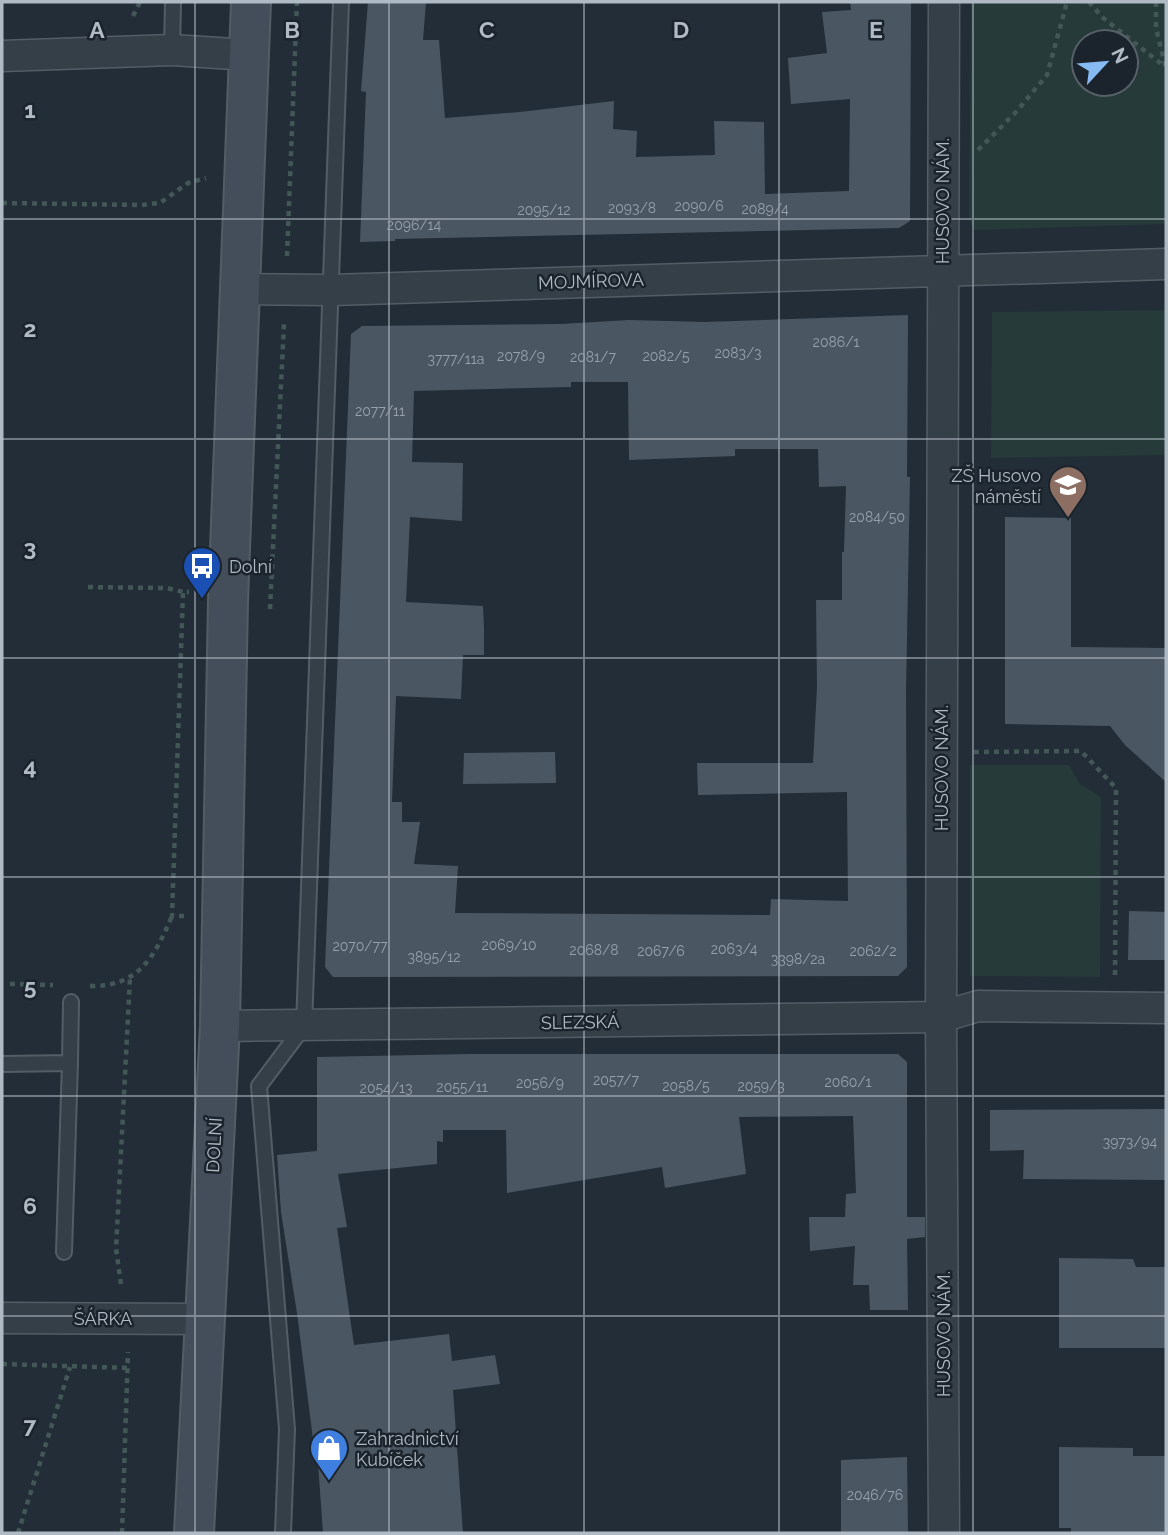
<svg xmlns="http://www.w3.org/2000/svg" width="1168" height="1535" font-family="Raleway,sans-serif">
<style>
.green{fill:#253a39;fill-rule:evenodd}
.building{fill:#4a5763;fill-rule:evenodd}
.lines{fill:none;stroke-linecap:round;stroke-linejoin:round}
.service-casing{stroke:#535d65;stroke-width:18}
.minor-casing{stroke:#535d65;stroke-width:33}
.secondary-casing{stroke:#535d65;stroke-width:42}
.path{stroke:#435757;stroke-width:4.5;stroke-dasharray:5 5;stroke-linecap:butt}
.service{stroke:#353f48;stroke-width:14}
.minor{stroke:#353f48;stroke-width:30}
.secondary{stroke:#434e5a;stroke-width:38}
.grid{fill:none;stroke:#b0bac4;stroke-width:2;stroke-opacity:0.55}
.labels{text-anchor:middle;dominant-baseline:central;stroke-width:5;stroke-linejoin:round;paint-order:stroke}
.number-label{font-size:14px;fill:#96a1ac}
.street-label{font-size:18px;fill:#b0bac4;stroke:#1b242c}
.poi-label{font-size:18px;fill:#b0bac4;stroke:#1b242c;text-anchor:start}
.grid-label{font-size:23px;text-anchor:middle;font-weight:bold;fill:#b0bac4;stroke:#1b242c;stroke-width:5;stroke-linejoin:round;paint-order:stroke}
</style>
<rect width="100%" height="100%" fill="#222d37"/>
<!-- green -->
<path class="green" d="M971 2H1166V224L974 230 969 218ZM1084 42H1126V84H1084Z
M1166 310V455L991 458 992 312Z
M970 765H1069L1080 784 1101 797 1100 977 970 976Z"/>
<!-- building -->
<path class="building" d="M368 2H426L423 40H439L445 118 520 112 614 101 613 129 637 131 636 157 715 155 714 121 764 122 765 194 849 191 850 99 791 104 788 58 827 53 822 12 851 10 850 2H911L910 221 899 228 395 239V241L360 242 366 92 361 91Z
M908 315 907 477H910L906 691 907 967 898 976 333 977 325 967 351 334 362 326 561 324 629 320 705 322ZM571 382H628L629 460 735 456V449H818L819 487 846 486 844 552H842V600H816L817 687 813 763H697L698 795 847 792 848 901 771 899 770 915 455 913 458 866 414 864 420 822H402V802H392L396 696 461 699 463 655H484V628L483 606 406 602 410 517 462 521 463 463 412 462 414 391 571 387Z
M1005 517 1071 518V647L1166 648V782L1125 745 1110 726 1005 724Z
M555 752 556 783 463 784 464 753Z
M1129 911 1166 912V960H1128Z
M469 1054H898L907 1062V1217H925V1237L907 1239 908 1310H870L869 1285H853L855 1246 810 1251 809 1217H845L846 1194 856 1193 853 1116 739 1117 746 1174 665 1188 662 1167 507 1193 506 1130H443V1142L437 1141V1164L338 1174 347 1227 337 1228 354 1345 449 1334 452 1361 495 1355 500 1384 453 1390 463 1533H323L317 1449 314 1447 297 1313 281 1212 277 1155 317 1151V1057Z
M1166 1109V1180L1023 1179 1024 1150 990 1151V1110Z
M1059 1258 1133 1259 1136 1267H1166V1348H1059Z
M1059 1447 1133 1448V1456H1166V1533H1071V1528H1059Z
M907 1457 908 1533H841V1460Z"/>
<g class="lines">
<defs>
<path id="service" d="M172 50 173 2
M70 1063 71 1002
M2 1064 70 1063 64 1252
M283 1533 287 1429 259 1086 304 1026 341 2"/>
<path id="minor" d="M944 2 941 1017 944 1533
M2 56 172 50 249 55
M239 289 331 290 1166 264
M220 1026 941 1017 978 1006 1166 1008
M2 1318 205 1319"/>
<path id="secondary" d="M194 1533 220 1026 228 601 251 2"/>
</defs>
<!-- service casing -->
<use href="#service" class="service-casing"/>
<!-- minor casing -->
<use href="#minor" class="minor-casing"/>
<!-- secondary casing -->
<use href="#secondary" class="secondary-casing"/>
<!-- path -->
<path class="path" d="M1089 2 1102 17 1164 66
M1156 2V28L1166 69
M133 16 140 2
M978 150 1016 112 1047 75 1067 2
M2 203 141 205 160 203 188 183 206 178
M287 256 297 2
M88 587 167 588 183 592
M270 609 284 324
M974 752 1081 751 1116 788 1115 975
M184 916H172L183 592H189
M10 984 53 985
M90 986C139 987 155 956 172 916
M121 1284 116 1249 130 978
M2 1364 129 1368
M18 1533 70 1367
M122 1533 128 1352"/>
<!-- service -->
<use href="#service" class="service"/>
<!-- minor -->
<use href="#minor" class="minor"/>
<!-- secondary -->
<use href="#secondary" class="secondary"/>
</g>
<!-- grid -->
<path class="grid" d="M195 2V1533M389 2V1533M584 2V1533M779 2V1533M973 2V1533M2 219H1166M2 439H1166M2 658H1166M2 877H1166M2 1096H1166M2 1316H1166"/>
<!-- icons -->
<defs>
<symbol id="school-pin" viewBox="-11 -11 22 30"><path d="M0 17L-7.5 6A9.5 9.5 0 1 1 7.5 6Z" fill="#8d6e63" stroke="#1b242c"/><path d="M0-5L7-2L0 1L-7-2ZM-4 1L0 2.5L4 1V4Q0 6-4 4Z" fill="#fff"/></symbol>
<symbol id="bus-pin" viewBox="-11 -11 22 30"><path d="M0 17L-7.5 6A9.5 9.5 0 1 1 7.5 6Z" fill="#1a4fb4" stroke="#1b242c"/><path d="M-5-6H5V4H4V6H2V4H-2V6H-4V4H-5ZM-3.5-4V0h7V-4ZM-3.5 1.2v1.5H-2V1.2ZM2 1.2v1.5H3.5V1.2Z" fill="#fff"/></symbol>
<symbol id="shop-pin" viewBox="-11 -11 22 30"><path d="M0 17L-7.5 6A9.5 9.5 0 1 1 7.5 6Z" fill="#3f7fe0" stroke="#1b242c"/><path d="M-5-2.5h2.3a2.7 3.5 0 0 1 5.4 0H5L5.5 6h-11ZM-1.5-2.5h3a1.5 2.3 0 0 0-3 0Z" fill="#fff"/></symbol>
</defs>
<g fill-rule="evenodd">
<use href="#school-pin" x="1046" y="463" width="44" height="60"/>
<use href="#bus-pin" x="180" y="544" width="44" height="60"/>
<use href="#shop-pin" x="307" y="1426" width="44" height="60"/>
</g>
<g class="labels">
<!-- number labels -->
<g class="number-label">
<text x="699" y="206">2090/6</text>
<text x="632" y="208">2093/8</text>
<text x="765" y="209">2089/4</text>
<text x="544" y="210">2095/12</text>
<text x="414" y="225">2096/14</text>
<text x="836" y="342">2086/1</text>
<text x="738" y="353">2083/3</text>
<text x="521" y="356">2078/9</text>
<text x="666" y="356">2082/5</text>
<text x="593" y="357">2081/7</text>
<text x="456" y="359">3777/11a</text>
<text x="380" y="411">2077/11</text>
<text x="877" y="517">2084/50</text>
<text x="509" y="945">2069/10</text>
<text x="360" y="946">2070/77</text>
<text x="734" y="949">2063/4</text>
<text x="594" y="950">2068/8</text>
<text x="661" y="951">2067/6</text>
<text x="873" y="951">2062/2</text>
<text x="434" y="957">3895/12</text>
<text x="798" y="959">3398/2a</text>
<text x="616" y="1080">2057/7</text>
<text x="848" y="1082">2060/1</text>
<text x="540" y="1083">2056/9</text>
<text x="686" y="1086">2058/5</text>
<text x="761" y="1086">2059/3</text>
<text x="462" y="1087">2055/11</text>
<text x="386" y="1088">2054/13</text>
<text x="1130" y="1142">3973/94</text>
<text x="875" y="1495">2046/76</text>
</g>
<!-- street labels -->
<g class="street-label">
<text transform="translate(942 201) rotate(-90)">HUSOVO NÁM.</text>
<text transform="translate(591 281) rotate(-2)">MOJMÍROVA</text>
<text transform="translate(941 768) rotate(-90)">HUSOVO NÁM.</text>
<text transform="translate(580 1022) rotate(-1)">SLEZSKÁ</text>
<text transform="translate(214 1145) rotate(-87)">DOLNÍ</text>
<text x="103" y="1318">ŠÁRKA</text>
<text transform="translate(943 1334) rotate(-90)">HUSOVO NÁM.</text>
</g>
<!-- poi labels -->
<g class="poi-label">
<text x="1041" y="475" text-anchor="end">ZŠ Husovo<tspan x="1041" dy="21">náměstí</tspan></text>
<text x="229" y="566">Dolní</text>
<text x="356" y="1438">Zahradnictví<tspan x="356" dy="21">Kubíček</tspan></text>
</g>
</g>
<g class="grid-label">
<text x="97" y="38">A</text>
<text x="292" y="38">B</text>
<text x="487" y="38">C</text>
<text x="681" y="38">D</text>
<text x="876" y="38">E</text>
<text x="30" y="118">1</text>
<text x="30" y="337">2</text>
<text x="30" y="556">3</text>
<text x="30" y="775">4</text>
<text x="30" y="995">5</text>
<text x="30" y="1214">6</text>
<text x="30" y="1433">7</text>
</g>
<!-- border -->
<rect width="1168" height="1535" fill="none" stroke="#b0bac4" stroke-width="7"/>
<!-- north arrow -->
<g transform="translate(1105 63) rotate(64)"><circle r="33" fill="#1b242c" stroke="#576069" stroke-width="2"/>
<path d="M0-5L12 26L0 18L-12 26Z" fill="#87baf2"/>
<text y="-10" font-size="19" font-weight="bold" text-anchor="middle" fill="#b0bac4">N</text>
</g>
</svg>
